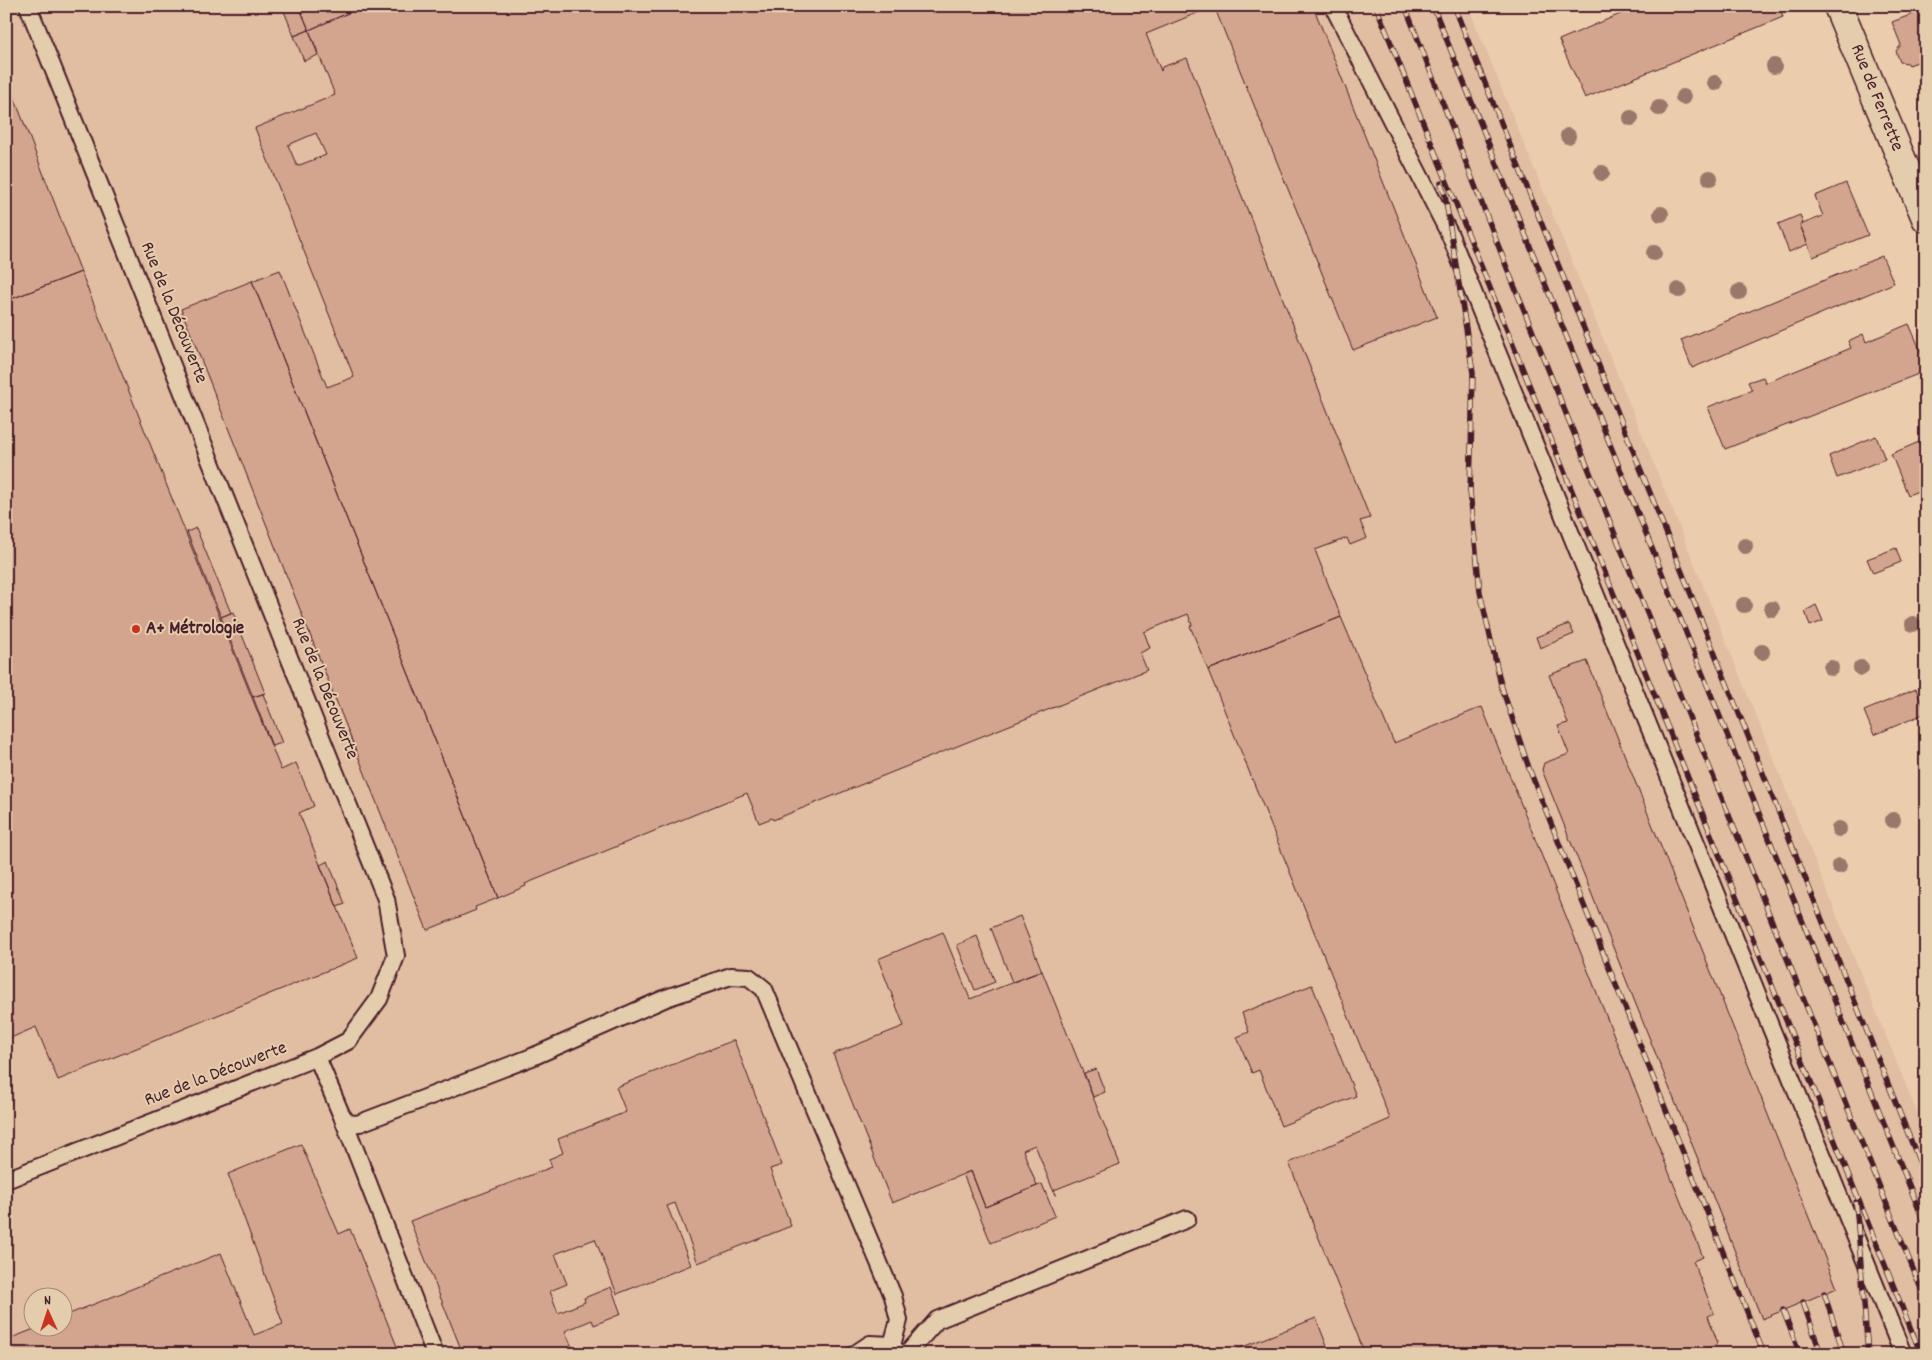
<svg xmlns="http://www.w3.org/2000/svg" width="1932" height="1360" font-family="Dekko,sans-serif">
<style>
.built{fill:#e1bda1;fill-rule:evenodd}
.building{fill:#d4a58e;stroke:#4a1f2b;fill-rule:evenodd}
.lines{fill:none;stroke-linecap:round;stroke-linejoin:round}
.service-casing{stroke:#4a1f2b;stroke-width:20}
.minor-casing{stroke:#4a1f2b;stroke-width:31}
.service{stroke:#e4cdad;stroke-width:16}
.minor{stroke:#e4cdad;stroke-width:28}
.rail-casing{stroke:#4a1f2b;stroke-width:5.5}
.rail{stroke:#e4cdad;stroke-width:4;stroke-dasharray:11;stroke-linecap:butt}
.tree{fill:#9a776b}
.poi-dot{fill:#c8321e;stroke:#e4cdad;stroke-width:2}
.labels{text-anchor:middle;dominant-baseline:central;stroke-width:4;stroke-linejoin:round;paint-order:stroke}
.street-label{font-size:19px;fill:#4a1f2b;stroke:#e4cdad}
.poi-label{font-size:19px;font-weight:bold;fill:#4a1f2b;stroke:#e4cdad;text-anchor:start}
</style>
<rect width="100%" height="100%" fill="#ebccac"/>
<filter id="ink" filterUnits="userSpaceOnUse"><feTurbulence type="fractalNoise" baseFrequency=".02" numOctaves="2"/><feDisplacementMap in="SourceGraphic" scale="10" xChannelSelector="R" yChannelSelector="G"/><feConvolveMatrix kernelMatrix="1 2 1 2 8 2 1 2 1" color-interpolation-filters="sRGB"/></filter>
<g filter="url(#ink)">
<!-- built -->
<path class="built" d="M6 6H1468L1926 1135V1354H6ZM32 1298H62V1328H32Z"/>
<!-- building -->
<path class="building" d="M282 6H299L309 30 294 36Z
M299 6H364L309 30Z
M364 6H1313L1437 317 1353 350 1214 6 1146 34 1161 71 1162 67 1187 58 1370 518 1360 521 1367 538 1350 545 1347 538 1315 550 1341 617 1208 670 1190 626 1192 625 1188 614 1144 632 1150 648 1140 653 1147 670 773 820 772 818 759 823 747 793 525 884 526 886 498 898 252 281 280 270 327 387 354 377 255 128 335 95 309 30ZM316 133 326 155 297 166 288 145Z
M1639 6H1779L1783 17 1585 98 1559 40Z
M1926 9V59L1909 65 1908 63 1900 62 1896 51 1901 45 1892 22Z
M309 30 318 55 304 61 294 36Z
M6 76 81 272 6 301Z
M1846 183 1868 235 1813 257 1800 225 1823 216 1815 196Z
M1800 215 1803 224 1800 225 1808 244 1789 252 1778 224Z
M1882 256 1894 283 1692 368 1681 340Z
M81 272 281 770 296 763 314 806 299 813 358 958 58 1080 36 1027 6 1040V301Z
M252 281 498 898 475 907 476 910 427 930 181 309Z
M1909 324 1926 363V371L1725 449 1708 407 1752 390 1748 382 1763 377 1766 383 1851 348 1848 341 1863 334 1866 342Z
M1876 436 1885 459 1837 478 1829 456Z
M1926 439V488L1908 495 1891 454Z
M196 528 231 613 221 617 187 532Z
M1896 548 1901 562 1873 573 1867 559Z
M1816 605 1823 621 1810 626 1805 611Z
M233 612 265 693 253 697 221 617Z
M1341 617 1394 743 1482 707 1703 1257 1693 1261 1714 1313 1708 1316 1717 1341 1716 1345 1703 1350 1704 1354H1365L1289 1163 1390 1119 1208 670Z
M1569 624 1574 634 1540 648 1536 637Z
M1587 661 1837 1288 1762 1319 1542 770 1544 763 1569 754 1558 726 1568 723 1549 675Z
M1916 689 1926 713 1874 735 1864 711Z
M263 694 282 743 272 746 253 697Z
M328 861 345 904 337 907 320 865Z
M1020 916 1042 971 1012 982 991 928Z
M943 932 970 999 1042 971 1120 1164 1054 1190 1056 1195H1055L1035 1145 1023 1150 1037 1186 985 1207 971 1171 892 1203 833 1054 904 1026 878 959Z
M977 936 995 982 975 990 957 945Z
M1312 985 1356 1096 1281 1126 1259 1070 1252 1073 1237 1037 1249 1032 1242 1013Z
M734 1040 782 1165 770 1169 791 1226 698 1263 675 1203 667 1206 691 1265 617 1294 595 1239 555 1254 567 1284 550 1291 558 1313 585 1302 584 1298 611 1287 621 1314 594 1325 592 1320 565 1331 575 1354H463L410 1221 552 1167 549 1159 563 1153 558 1139 626 1112 616 1087Z
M1096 1069 1105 1092 1093 1097 1084 1073Z
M301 1144 339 1234 350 1229 400 1354H6V1340L37 1328H62V1317L221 1253 254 1335 283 1324 228 1174Z
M971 1171 985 1207 1042 1184 1055 1216 991 1243 963 1174Z
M1316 1318 1330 1354H1225Z"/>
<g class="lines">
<defs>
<path id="service" d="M1333 6 1450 235 1903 1354
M317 1057 341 1114C347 1123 350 1125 360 1123L532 1057 666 998 731 976 749 977 764 989 893 1296 899 1320 892 1345
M342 1116 435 1354
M6 1180 317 1057 348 1041 379 999 396 956 386 899 28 6
M855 1354 870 1344 892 1345 898 1353
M907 1354 937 1320 1187 1219"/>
<path id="minor" d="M1838 6 1926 218"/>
</defs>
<!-- service casing -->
<use href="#service" class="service-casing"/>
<!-- minor casing -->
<use href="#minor" class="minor-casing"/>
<!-- service -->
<use href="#service" class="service"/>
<!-- minor -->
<use href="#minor" class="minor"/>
<defs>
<path id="rail" d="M1376 6 1921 1354
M1405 6 1507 268 1926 1301
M1433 6 1926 1227
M1454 6 1926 1178
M1441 183 1445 195 1473 373 1470 491 1480 592 1501 685 1530 771 1764 1354
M1856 1202 1868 1354
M1824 1293 1844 1354
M1803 1302 1821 1354
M1783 1310 1800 1354"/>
</defs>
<!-- rail casing -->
<use href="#rail" class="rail-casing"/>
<!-- rail -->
<use href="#rail" class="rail"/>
</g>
<!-- trees -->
<g class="tree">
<circle cx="1774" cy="66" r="8"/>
<circle cx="1715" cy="83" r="8"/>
<circle cx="1683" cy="97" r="8"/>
<circle cx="1659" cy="108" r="8"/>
<circle cx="1631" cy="118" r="8"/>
<circle cx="1568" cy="136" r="8"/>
<circle cx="1602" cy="173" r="8"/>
<circle cx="1710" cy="178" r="8"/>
<circle cx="1661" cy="214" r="8"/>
<circle cx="1654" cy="253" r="8"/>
<circle cx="1679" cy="290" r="8"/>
<circle cx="1739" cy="292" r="8"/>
<circle cx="1745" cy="546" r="8"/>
<circle cx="1744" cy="605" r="8"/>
<circle cx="1772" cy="609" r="8"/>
<circle cx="1913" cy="624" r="8"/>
<circle cx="1762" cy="652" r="8"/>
<circle cx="1831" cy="668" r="8"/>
<circle cx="1861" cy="668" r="8"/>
<circle cx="1893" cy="820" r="8"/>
<circle cx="1839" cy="829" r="8"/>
<circle cx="1839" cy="866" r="8"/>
</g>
</g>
<!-- markers -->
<circle class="poi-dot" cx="136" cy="629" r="5"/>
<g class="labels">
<!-- street labels -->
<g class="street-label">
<text transform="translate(1876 98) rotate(68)">Rue de Ferrette</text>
<text transform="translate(173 313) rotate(68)">Rue de la Découverte</text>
<text transform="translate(324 689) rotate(68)">Rue de la Découverte</text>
<text transform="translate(216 1075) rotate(-21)">Rue de la Découverte</text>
</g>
<!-- poi labels -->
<g class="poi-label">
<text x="146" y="629">A+ Métrologie</text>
</g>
</g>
<!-- margin -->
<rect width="1932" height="1360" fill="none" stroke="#e4cdad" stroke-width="25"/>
<rect x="12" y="12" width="1907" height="1335" fill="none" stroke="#4a1f2b" stroke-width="2" filter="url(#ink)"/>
<!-- north arrow -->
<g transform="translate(48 1312) rotate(357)"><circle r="24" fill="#e4cdad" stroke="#a68779"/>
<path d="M0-4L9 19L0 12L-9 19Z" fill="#c8321e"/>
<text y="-8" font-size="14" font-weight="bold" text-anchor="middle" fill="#4a1f2b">N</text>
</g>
</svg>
